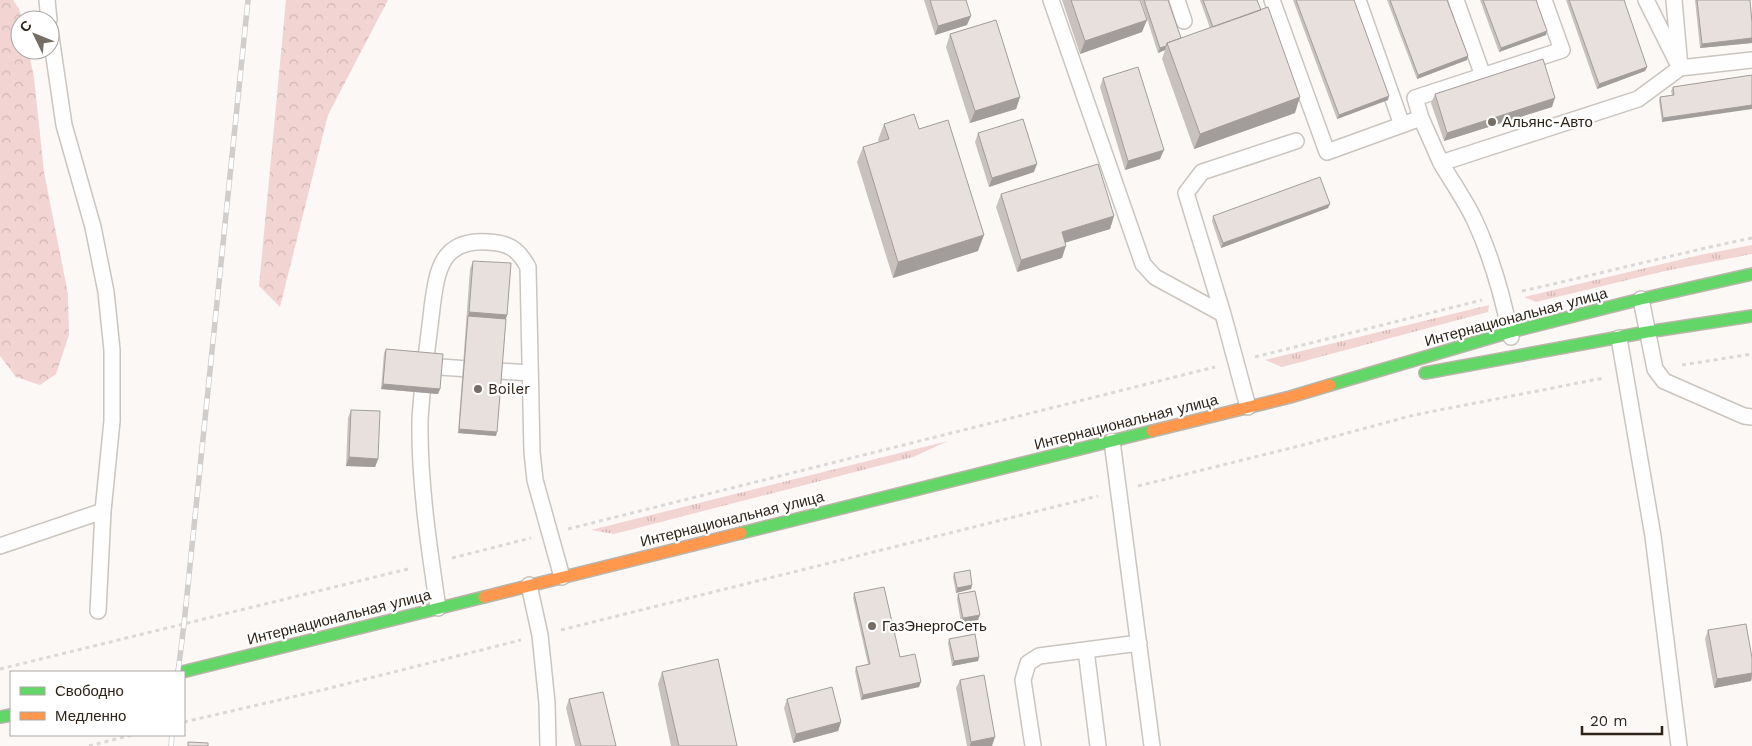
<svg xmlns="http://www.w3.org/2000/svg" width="1752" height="746" font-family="'Work Sans',sans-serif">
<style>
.grass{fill:url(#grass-tufts)}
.forest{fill:url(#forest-crowns)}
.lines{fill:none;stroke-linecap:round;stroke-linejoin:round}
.lane-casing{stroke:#cbc5bf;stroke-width:18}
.fast-casing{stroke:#bbb5a9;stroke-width:14}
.slow-casing{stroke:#bbb5a9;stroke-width:14}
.path{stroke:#dad9d7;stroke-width:3;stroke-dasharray:4 4;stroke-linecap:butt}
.lane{stroke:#fefefe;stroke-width:15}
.fast{stroke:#63d668;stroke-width:11}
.slow{stroke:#ff974d;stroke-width:11}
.rail-casing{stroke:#cfcecc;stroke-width:5.5}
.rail{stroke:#fff;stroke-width:4;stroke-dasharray:11;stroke-linecap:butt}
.wall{fill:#c8c1bd}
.shaded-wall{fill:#a29d9a}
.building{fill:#e8e0dc;stroke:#a29d9a}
.poi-dot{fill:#756e66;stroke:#fff;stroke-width:2}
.labels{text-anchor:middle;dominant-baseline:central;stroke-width:4.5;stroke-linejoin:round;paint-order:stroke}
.poi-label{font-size:15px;fill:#2d2318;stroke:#fff;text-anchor:start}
.street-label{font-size:15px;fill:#2d2318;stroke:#fff}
</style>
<defs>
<pattern id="grass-tufts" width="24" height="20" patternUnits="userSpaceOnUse" patternTransform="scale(1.25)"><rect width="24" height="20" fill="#f2d5d3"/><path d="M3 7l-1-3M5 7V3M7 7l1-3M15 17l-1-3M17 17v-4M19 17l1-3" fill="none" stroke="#d0b7b4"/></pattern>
<pattern id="forest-crowns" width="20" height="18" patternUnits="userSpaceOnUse" patternTransform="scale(1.25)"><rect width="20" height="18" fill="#f2d5d3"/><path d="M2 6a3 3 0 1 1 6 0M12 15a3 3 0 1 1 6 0" fill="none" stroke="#d0b7b4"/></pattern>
</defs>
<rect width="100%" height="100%" fill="#fbf8f6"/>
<!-- grass -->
<path class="grass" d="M1752 245V254L1665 271 1536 302 1524 297 1700 255Z
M1489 305 1488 312 1282 367 1265 360Z
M948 441 913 457 614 534 591 530Z"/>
<!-- forest -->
<path class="forest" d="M0 0H13L19 9 22 20H20V50H28L34 77 44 172 68 294 69 335 56 374 40 385 16 377 0 356Z
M286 0H388L328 115 280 307 259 286Z"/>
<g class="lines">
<defs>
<path id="lane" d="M47 0 49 20
M1051 0 1143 264 1155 277 1223 314
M1177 0 1184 21
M1272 0 1327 152 1421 118
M1358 0 1402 125
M1456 0 1483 76
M1544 0 1562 50 1415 98 1421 118 1441 163 1638 99 1680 68 1674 0
M1646 0 1680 68 1752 60
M50 30 64 125 93 227 106 292 112 350V421L103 511 98 611
M1441 163C1452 182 1465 200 1474 219 1491 255 1503 298 1511 337
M1641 299 1655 369 1664 381 1744 416 1752 417
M1619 338 1653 536 1679 746
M425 366C427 347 430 328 432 308 437 270 441 239 488 242 509 243 518 249 528 267L532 452 535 480 562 577
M1248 407 1223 314 1186 193 1202 172 1296 141
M1112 441 1152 746
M0 546 103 511
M529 585 540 635 547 703 548 746
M438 608C429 548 419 481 420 420 421 402 423 384 425 366L529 373
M1086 650 1098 746
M1033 746 1023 680 1028 663 1039 656 1139 643"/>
<path id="fast" d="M1425 373 1647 332 1752 316
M1330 385 1510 332 1641 299 1752 274
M741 533 1152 431
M182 672 484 597
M0 717 11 715"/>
<path id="slow" d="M1152 431 1290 397 1330 385
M484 597 741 533"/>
</defs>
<!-- lane casing -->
<use href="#lane" class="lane-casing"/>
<!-- fast casing -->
<use href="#fast" class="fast-casing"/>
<!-- slow casing -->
<use href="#slow" class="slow-casing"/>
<!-- path -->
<path class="path" d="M1522 291C1599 274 1675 254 1752 238
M1255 357 1482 300
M1682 365 1752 354
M1138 486 1303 445 1414 415 1604 378
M568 529 1215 367
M452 558 531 538
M561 630 1098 496
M0 669 412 568
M184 722 318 691 521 640
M89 746 132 735"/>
<!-- lane -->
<use href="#lane" class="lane"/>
<!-- fast -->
<use href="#fast" class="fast"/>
<!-- slow -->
<use href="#slow" class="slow"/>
<defs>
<path id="rail" d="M178 672 184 624 248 0
M171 746 172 735"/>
</defs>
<!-- rail casing -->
<use href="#rail" class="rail-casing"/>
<!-- rail -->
<use href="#rail" class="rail"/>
</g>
<!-- wall -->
<path class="wall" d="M924 0H966L967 25 935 35Z
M1062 0H1140L1142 32 1080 54Z
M1141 0H1168L1181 38 1210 28 1200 0H1257L1295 113 1194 149 1162 59 1165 50 1158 53Z
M1293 0H1354L1388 100 1337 119Z
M1387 0H1447L1468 56 1467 60 1417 79Z
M1480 0H1536L1546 35 1499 52Z
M1566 0H1624L1647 67 1645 71 1597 89Z
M1695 0H1750L1752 22V43L1700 48Z
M950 34 1020 97 1016 109 970 123 946 47Z
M1752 75 1662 122 1659 101 1660 97 1672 95 1671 91 1673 87Z
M1103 78 1160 159 1125 170 1100 87Z
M1435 94 1552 107 1444 141 1431 103Z
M884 124 919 129 978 251 893 278 857 162 863 147 879 142 878 140Z
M978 133 1034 172 989 187 975 142Z
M1001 194 1114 216 1110 229 1065 243 1062 258 1017 272 996 207Z
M1328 208 1221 248 1212 221 1213 216Z
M473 261 507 315 506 319 496 436 458 433 470 269Z
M386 349 440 389 438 394 381 389 384 353Z
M351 410 378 459 375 467 346 466 348 418Z
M954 573 972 585 971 589 956 593 953 577Z
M854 593 900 657 919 687 861 700 855 671 856 667 868 664 853 598Z
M958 594 978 620 961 623 957 599Z
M1708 630 1752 658V679L1751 681 1714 688 1705 639Z
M949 639 979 657 978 661 952 666 948 643Z
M662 672 737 746H671L658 684Z
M960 680 992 746H967L956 688Z
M569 699 616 746H575L566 708Z
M787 699 841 722 838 731 793 743 784 708Z"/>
<!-- shaded-wall -->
<path class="shaded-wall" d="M971 16 967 25 935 35 938 26Z
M1147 20 1142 32 1080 54 1085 41Z
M1547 31 1546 35 1499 52 1501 48Z
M1752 38V43L1700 48 1702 44Z
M1166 46 1165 50 1158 53 1160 48Z
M1468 56 1467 60 1417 79 1418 75Z
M1647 67 1645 71 1597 89 1599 84Z
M1389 96 1388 100 1337 119 1339 115Z
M1020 97 1016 109 970 123 975 111Z
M1300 97 1295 113 1194 149 1200 134Z
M1555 98 1552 107 1444 141 1447 133Z
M1752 105V109L1662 122 1663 118Z
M1164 150 1160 159 1125 170 1128 161Z
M1037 164 1034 172 989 187 992 178Z
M1330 204 1328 208 1221 248 1223 243Z
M1114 216 1110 229 1057 245 1062 232Z
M984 235 978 251 893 278 898 262Z
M1066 246 1062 258 1017 272 1021 260Z
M469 312 507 315 504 324 468 316Z
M383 384 440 389 438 394 381 389Z
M459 429 497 432 496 436 458 433Z
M349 457 378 459 375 467 346 466Z
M972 585 971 589 956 593 957 588Z
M980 615 978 620 961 623 963 618Z
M979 657 978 661 952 666 954 661Z
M1752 673 1751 681 1714 688 1717 679Z
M921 682 919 687 861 700 863 695Z
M841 722 838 731 793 743 796 734Z
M995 737 992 746H970L971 742Z"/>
<!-- building -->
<path class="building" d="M930 0H966L971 16 938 26Z
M1071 0H1140L1147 20 1085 41Z
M1144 0H1168L1181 38 1167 43 1166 46 1160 48Z
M1203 0H1257L1261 10 1213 27Z
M1296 0H1354L1389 96 1339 115Z
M1390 0H1447L1468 56 1418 75Z
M1483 0H1536L1547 31 1501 48Z
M1569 0H1624L1647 67 1599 84Z
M1697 0H1750L1752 22V38L1702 44Z
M1268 7 1300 97 1200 134 1167 43Z
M996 20 1020 97 975 111 950 34Z
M1543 59 1555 98 1447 133 1435 94Z
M1138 67 1164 150 1128 161 1103 78Z
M1752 75V105L1663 118 1660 97 1674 95 1673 87Z
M914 114 919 129 948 120 984 235 898 262 863 147 889 139 884 124Z
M1023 119 1037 164 992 178 978 133Z
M1098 164 1114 216 1062 232 1066 246 1021 260 1001 194Z
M1320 177 1330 204 1223 243 1213 216Z
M473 261 511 263 507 315 469 312Z
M468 316 506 319 497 432 459 429Z
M386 349 443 354 440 389 383 384Z
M351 410 380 411 378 459 349 457Z
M970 570 972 585 957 588 954 573Z
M884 587 900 657 915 654 921 682 863 695 856 667 870 664 854 593Z
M975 591 980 615 963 618 958 594Z
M1746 624 1752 658V673L1717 679 1708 630Z
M975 634 979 657 954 661 949 639Z
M718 659 737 746H679L662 672Z
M984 675 995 737 971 742 960 680Z
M832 687 841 722 796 734 787 699Z
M603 692 616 746H581L569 699Z
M188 742 208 743V746H188Z"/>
<!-- markers -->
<g class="poi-dot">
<circle cx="1492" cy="122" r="5"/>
<circle cx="478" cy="389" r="5"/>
<circle cx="872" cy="626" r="5"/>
</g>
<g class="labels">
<!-- poi labels -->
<g class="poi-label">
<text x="1502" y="122">Альянс-Авто</text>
<text x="488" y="389">Boiler</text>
<text x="882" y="626">ГазЭнергоСеть</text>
</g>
<!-- street labels -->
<g class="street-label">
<text transform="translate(1516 317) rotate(-15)">Интернациональная улица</text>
<text transform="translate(1126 422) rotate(-14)">Интернациональная улица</text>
<text transform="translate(732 519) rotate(-14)">Интернациональная улица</text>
<text transform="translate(339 617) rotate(-14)">Интернациональная улица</text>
</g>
</g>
<!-- legend -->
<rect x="10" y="671" width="175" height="65" fill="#ffffff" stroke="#aba7a3"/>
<rect x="20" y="687" width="25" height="8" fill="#63d668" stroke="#aba7a3"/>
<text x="55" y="696" font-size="15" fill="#2d2318">Свободно</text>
<rect x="20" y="712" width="25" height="8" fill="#ff974d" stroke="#aba7a3"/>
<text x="55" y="721" font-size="15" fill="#2d2318">Медленно</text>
<!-- north arrow -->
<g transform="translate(35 35) rotate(313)"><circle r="24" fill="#ffffff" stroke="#aba7a3"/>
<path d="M0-4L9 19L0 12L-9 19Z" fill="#756e66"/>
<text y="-8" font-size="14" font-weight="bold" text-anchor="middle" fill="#2d2318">С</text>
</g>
<!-- scale -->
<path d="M1582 726v8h80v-8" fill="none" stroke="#2d2318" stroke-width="2.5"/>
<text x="1590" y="726" font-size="15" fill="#2d2318" stroke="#ffffff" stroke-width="4" paint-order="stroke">20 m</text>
</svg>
